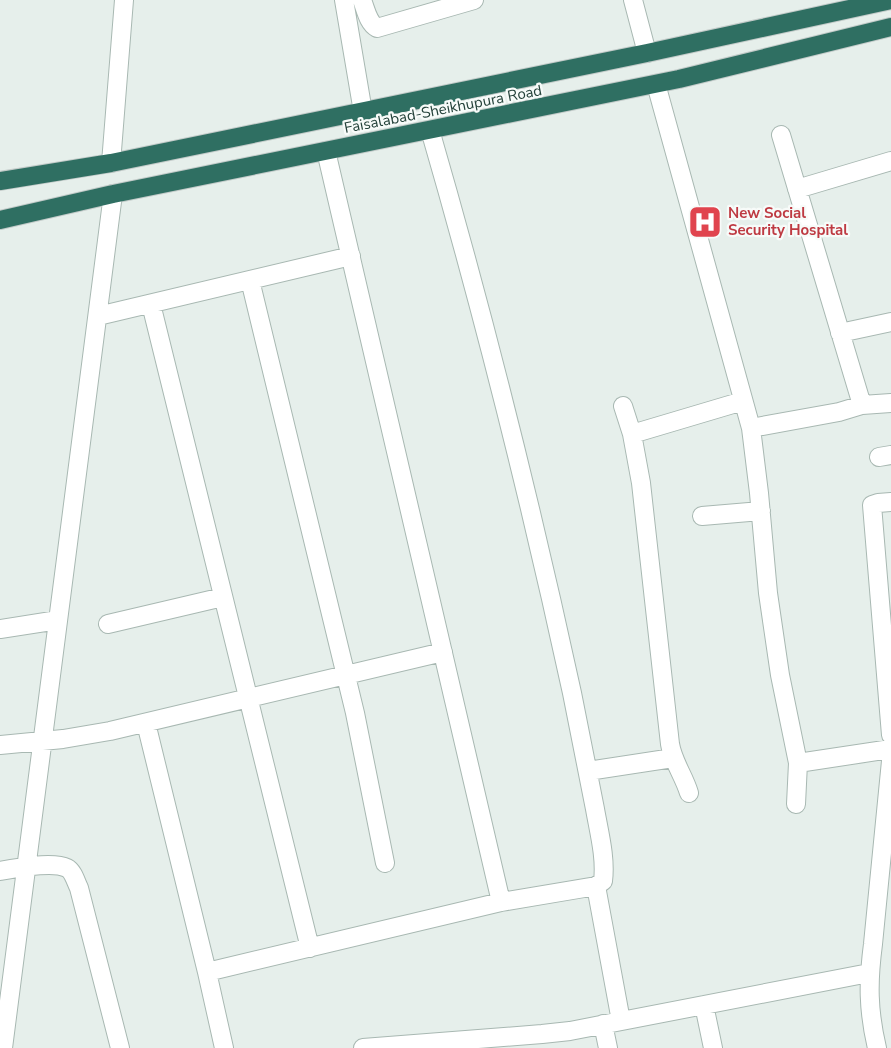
<svg xmlns="http://www.w3.org/2000/svg" width="891" height="1048" font-family="'Nunito Sans',sans-serif">
<style>
.lines{fill:none;stroke-linecap:round;stroke-linejoin:round}
.minor-casing{stroke:#a8b8b2;stroke-width:20}
.highway-casing{stroke:#c2cac8;stroke-width:20}
.minor{stroke:#fff;stroke-width:18}
.highway{stroke:#2f6f62;stroke-width:18}
.labels{text-anchor:middle;dominant-baseline:central;stroke-width:4.5;stroke-linejoin:round;paint-order:stroke}
.street-label{font-size:15px;fill:#24423a;stroke:#f7fbf9}
.health-label{font-size:15px;font-weight:bold;fill:#be3a42;stroke:#f7fbf9;text-anchor:start}
</style>
<rect width="100%" height="100%" fill="#e6efeb"/>
<g class="lines">
<defs>
<path id="minor" d="M344 0 363 112
M362 0C366 10 368 23 377 28L474 0
M633 0 647 53
M656 84 751 428 759 493 768 593 780 675 798 763 796 804
M781 135 862 405
M326 151 501 902
M111 163 124 0
M797 189 891 161
M250 280 355 713 385 863
M151 304 310 948
M98 316 351 256
M840 333 891 322
M623 406 632 434 641 483 670 744C673 762 684 776 689 793
M751 428 839 412 862 405 891 403
M632 434 743 401
M879 457 891 455
M891 502 878 503 872 505 891 735
M702 516 761 511
M108 624 223 597
M0 629 58 620
M146 723 207 972 224 1048
M0 745 63 739 110 731 443 652
M798 763 891 749
M588 771 673 758
M0 871C16 868 53 861 67 868 73 871 76 882 79 888L120 1048
M596 886 621 1021
M207 972 501 902 596 886 603 881C606 858 599 832 595 809 587 770 580 732 572 693 531 504 484 316 430 130
M704 1005 713 1048
M603 1024 608 1048
M3 1048 113 194
M363 1048 542 1034 570 1031 869 973
M877 1048C868 1010 868 982 873 944L891 761"/>
<path id="highway" d="M0 181 111 163 647 53 891 0
M0 220 113 194 679 79 891 27"/>
</defs>
<!-- minor casing -->
<use href="#minor" class="minor-casing"/>
<!-- highway casing -->
<use href="#highway" class="highway-casing"/>
<!-- minor -->
<use href="#minor" class="minor"/>
<!-- highway -->
<use href="#highway" class="highway"/>
</g>
<!-- icons -->
<defs>
<symbol id="hospital-square" viewBox="-11 -11 22 22"><rect x="-9" y="-9" width="18" height="18" rx="4" fill="#e0444e" stroke="#f7fbf9"/><path d="M-5-5h3v3.5h4V-5h3V5h-3V1.5h-4V5h-3Z" fill="#fff"/></symbol>
</defs>
<g fill-rule="evenodd">
<use href="#hospital-square" x="686" y="203" width="38" height="38"/>
</g>
<g class="labels">
<!-- street labels -->
<g class="street-label">
<text transform="translate(443 109) rotate(-11)">Faisalabad-Sheikhupura Road</text>
</g>
<!-- health labels -->
<g class="health-label">
<text x="728" y="213">New Social<tspan x="728" dy="17">Security Hospital</tspan></text>
</g>
</g>
</svg>
